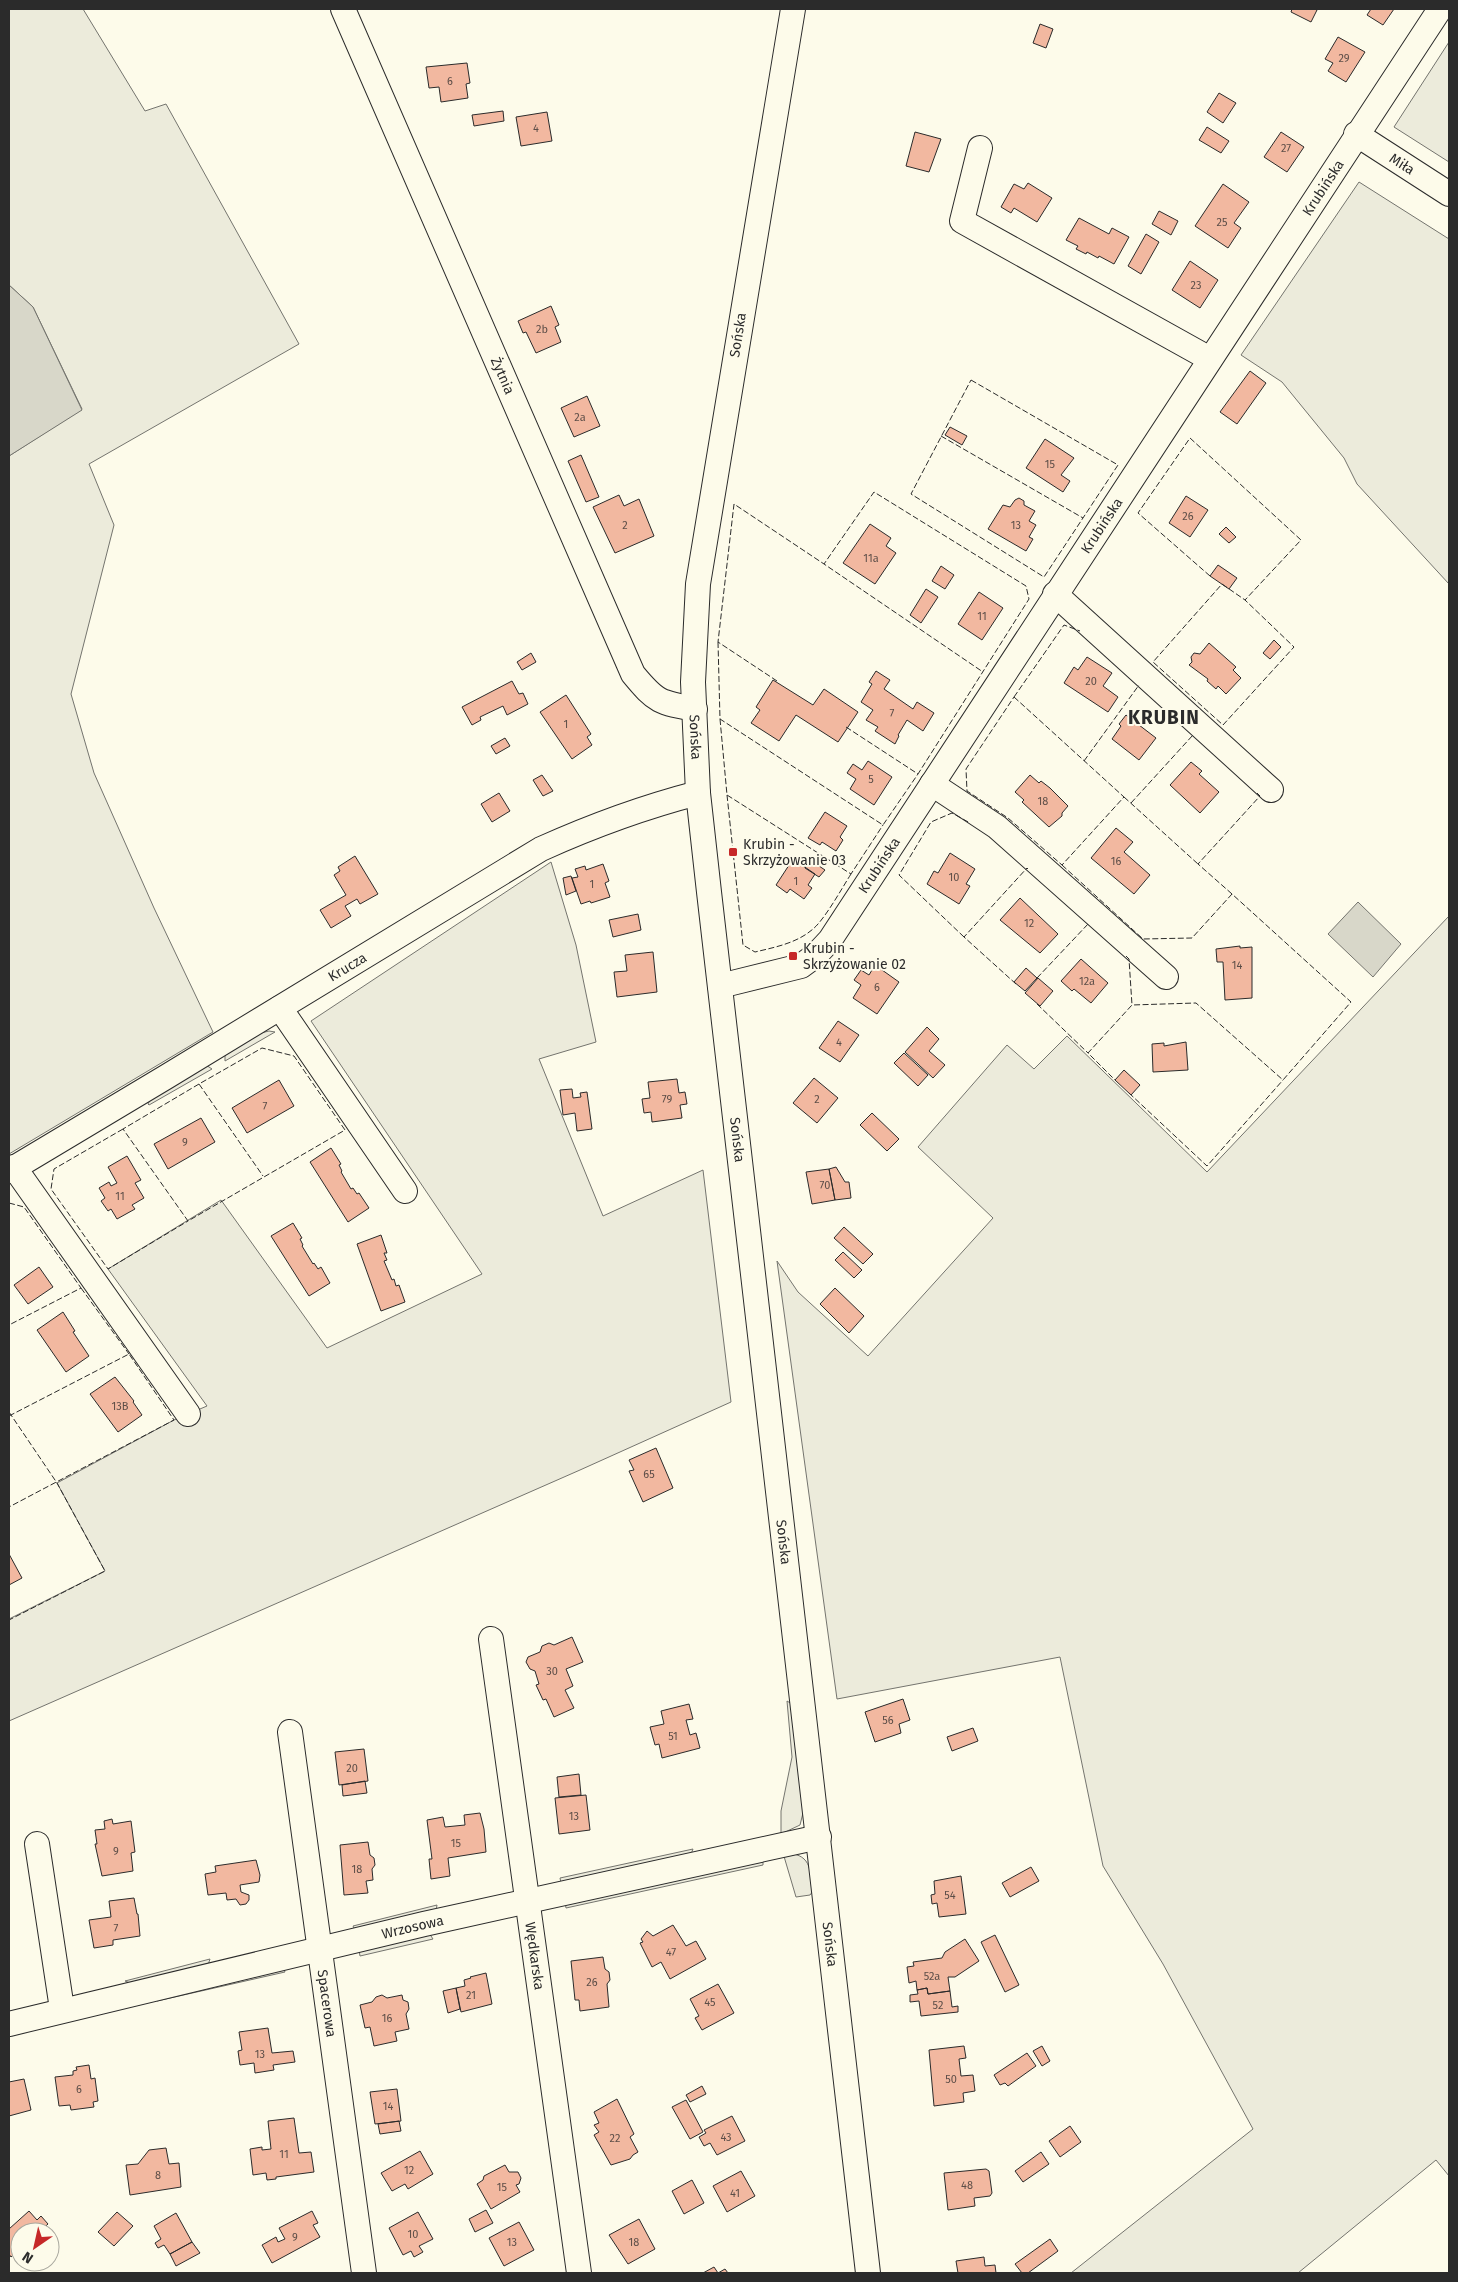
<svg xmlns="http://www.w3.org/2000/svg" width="1458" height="2282" font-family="'Fira Sans',sans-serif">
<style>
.green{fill:#ecebdb;stroke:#74746e}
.water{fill:#d8d7c9;stroke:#74746e}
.building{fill:#f2b8a0;stroke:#2b2b2b}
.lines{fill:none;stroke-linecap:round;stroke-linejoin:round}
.minor-casing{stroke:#2b2b2b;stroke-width:26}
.minor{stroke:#fdfbea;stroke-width:24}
.fence{stroke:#2b2b2b;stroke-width:1;stroke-dasharray:6 2.5;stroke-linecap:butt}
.poi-dot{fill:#c62828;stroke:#fdfbea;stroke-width:2}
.labels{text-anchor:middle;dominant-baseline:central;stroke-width:4;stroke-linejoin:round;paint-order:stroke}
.number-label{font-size:11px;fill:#5d4e48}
.street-label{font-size:14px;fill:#2b2b2b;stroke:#fdfbea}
.poi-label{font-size:14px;fill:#2b2b2b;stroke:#fdfbea;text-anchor:start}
.district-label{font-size:19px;font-weight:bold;letter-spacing:1px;fill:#2b2b2b;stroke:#fdfbea}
</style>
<rect width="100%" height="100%" fill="#fdfbea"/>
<!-- green -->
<path class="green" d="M9 9H83L145 111 166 104 299 344 89 464 114 525 71 694 94 773 154 908 213 1032 9 1154V456L82 409 33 307 9 285Z
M1449 42V162L1394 127Z
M1359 182 1449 239V584L1357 484 1344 458 1282 382 1241 355Z
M551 862 576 945 596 1042 539 1059 603 1216 703 1170 731 1402 580 1470 9 1721V1619L105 1571 57 1483 174 1420 207 1406 108 1269 221 1200 327 1348 482 1274 311 1021Z
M1449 916V2176L1436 2160 1298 2273H1071L1253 2129 1163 1964 1103 1866 1060 1657 837 1699 777 1261 798 1292 868 1356 993 1218 918 1147 1007 1045 1034 1069 1067 1036 1207 1172Z
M269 1031 275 1032 225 1061V1054L261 1033Z
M206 1065 212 1069 149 1105 148 1104 151 1098Z
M787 1701 792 1704 804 1809 800 1825 781 1834V1811L792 1757Z
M693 1849 691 1854 561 1883 560 1878Z
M783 1853C811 1853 810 1868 813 1891L810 1895 796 1897Z
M763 1859V1865L566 1908 565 1902Z
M437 1905 436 1911 355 1930 353 1926Z
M429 1933 433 1939 360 1956 359 1950Z
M210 1959 208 1965 130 1983 125 1981Z
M283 1967 285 1972 157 2001 160 1996Z"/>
<!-- water -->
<path class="water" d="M9 285 33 307 82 410 9 456Z
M1358 902 1401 944 1373 977 1328 934Z"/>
<!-- building -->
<path class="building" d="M1292 9H1314L1317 10 1311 22 1291 12Z
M1371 9H1394L1383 25 1367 15Z
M1040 24 1053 29 1046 48 1033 43Z
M1338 37 1365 52 1346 82 1328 71 1333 63 1325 59Z
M467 63 470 83 466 84 468 98 441 102 439 87 429 88 426 67Z
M1219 93 1236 103 1223 123 1207 112Z
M503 111 504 121 474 126 472 115Z
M547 112 552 141 521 146 516 117Z
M1207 127 1229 141 1221 153 1199 140Z
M915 132 941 139 929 172 906 166Z
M1281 132 1304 147 1287 172 1264 157Z
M1028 183 1052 198 1037 222 1014 208 1011 213 1001 207 1014 184 1024 189Z
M1223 184 1249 202 1234 223 1241 228 1228 248 1195 226Z
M1159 211 1178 221 1171 235 1152 224Z
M1079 218 1109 234 1112 228 1129 237 1114 264 1099 256 1098 258 1087 252 1086 254 1076 249 1078 246 1066 240Z
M1146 234 1159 242 1141 274 1128 266Z
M1190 261 1218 280 1200 308 1172 290Z
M551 306 559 325 555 327 561 342 536 353 526 332 523 333 518 321Z
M1250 371 1266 383 1237 424 1220 412Z
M587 396 600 426 574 437 561 408Z
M950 427 967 436 962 445 945 435Z
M1045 439 1074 458 1061 475 1070 481 1063 492 1026 468Z
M581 455 599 497 586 502 568 461Z
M619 495 624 506 639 499 654 536 615 553 593 507Z
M1186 496 1208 510 1190 537 1169 523Z
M1019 498 1024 501V505L1035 511 1029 521 1036 525 1029 537 1033 539 1026 551 988 529 1003 505 1010 507 1015 500Z
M870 524 891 538 886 546 896 553 875 584 843 563Z
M1226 527 1236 537 1229 543 1219 534Z
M1218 565 1237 578 1229 589 1210 576Z
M941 566 954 575 945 589 932 581Z
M926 589 938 597 921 623 910 615Z
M979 592 1003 608 982 640 958 624Z
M1274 640 1281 647 1270 659 1263 653Z
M1209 643 1236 667 1233 670 1241 678 1226 694 1218 686 1216 689 1207 681 1208 679 1189 665 1192 662 1191 657 1194 653 1200 654Z
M531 653 536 662 522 670 517 662Z
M1087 657 1112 673 1103 686 1118 697 1108 712 1064 683 1074 667 1078 670Z
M876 671 890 680 884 689 913 709 917 702 934 713 923 731 907 720 898 735 899 736 895 744 875 731 878 727 866 720 873 710 861 702 872 684 869 682Z
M773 680 813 705 824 689 858 712 838 742 796 715 779 741 751 723 760 710 756 707Z
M512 681 519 694 523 693 528 704 507 715 503 706 480 717 481 720 472 725 462 707Z
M566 695 591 734 587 737 592 745 572 759 540 712Z
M1126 715 1156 738 1139 760 1112 739 1121 726 1119 724Z
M505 738 510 746 496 754 491 746Z
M868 761 892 777 874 805 850 789 856 779 847 773 853 764 862 770Z
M1191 762 1202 771 1199 774 1219 792 1200 813 1170 785Z
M542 775 553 791 543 796 533 780Z
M1030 775 1039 783 1041 781 1050 788 1068 806 1062 813V816L1049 827 1022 802 1024 800 1015 792Z
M499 793 510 811 492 822 481 804Z
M825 812 847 826 840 837 843 840 836 851 822 842 820 845 808 838Z
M1116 828 1133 842 1124 852 1150 875 1134 894 1091 858Z
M950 853 975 869 966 884 970 886 959 904 927 884 934 871 938 873Z
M355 856 378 894 360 904 357 899 345 906 351 916 331 928 320 910 346 895 334 875 340 871 338 867Z
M793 859 815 874 808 885 812 888 804 899 790 889 787 893 776 885Z
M810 860 825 870 819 877 805 868Z
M603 864 609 881 605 883 610 897 591 903 590 901 581 904 572 878 578 877 575 869 585 866 586 870Z
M571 876 576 891 566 895 563 878Z
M1020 898 1058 934 1040 953 1000 920Z
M638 914 641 930 613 937 609 920Z
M1240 946V948L1252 947V998L1225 1000 1223 962H1217L1216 949Z
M653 952 657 992 617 997 614 972 627 971 625 955Z
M1081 959 1108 983 1091 1003 1074 989 1072 991 1061 981Z
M875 965 899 982 877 1014 853 998 861 985 854 980 861 970 869 975Z
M1026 968 1037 978 1025 991 1014 982Z
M1038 978 1053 991 1040 1006 1025 993Z
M838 1021 859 1035 840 1062 819 1048Z
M927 1027 939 1039 929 1051 945 1065 933 1078 905 1052Z
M1186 1042 1188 1070 1153 1072 1152 1044 1164 1043V1046Z
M904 1053 928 1075 918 1086 894 1063Z
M1124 1070 1140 1085 1131 1095 1115 1080Z
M814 1078 838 1098 817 1123 793 1103Z
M677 1079 679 1093 685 1092 687 1104 680 1105 682 1118 652 1122 651 1112 644 1113 642 1099 650 1098 648 1082Z
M279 1080 294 1106 247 1133 232 1108Z
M572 1089 573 1098 581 1097 580 1093 587 1092 592 1129 577 1131 575 1113 563 1115 560 1090Z
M872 1113 899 1139 887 1151 860 1125Z
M201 1118 215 1142 168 1169 154 1144Z
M331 1148 341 1164 339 1165 342 1171 341 1172 351 1189 353 1188 357 1194 359 1193 369 1208 348 1222 310 1162Z
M127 1156 141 1180 135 1183 144 1198 132 1205 135 1209 117 1219 111 1209 108 1211 101 1201 105 1198 99 1188 109 1182 111 1186 117 1183 108 1167Z
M836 1167 845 1182H849L851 1198 835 1200 829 1169Z
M829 1169 835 1200 812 1204 806 1172Z
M293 1223 302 1238 300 1239 303 1245 302 1246 313 1264 314 1263 318 1269 321 1267 330 1283 309 1296 271 1236Z
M844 1227 873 1254 863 1264 834 1238Z
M381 1235 387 1253H384L387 1260 384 1261 392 1280 394 1279 396 1286 399 1285 405 1302 381 1311 357 1244Z
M843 1252 862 1270 854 1278 835 1260Z
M39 1267 53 1287 28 1304 14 1285Z
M835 1288 864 1316 849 1333 820 1304Z
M63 1312 75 1331 73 1332 89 1356 66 1372 37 1330Z
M115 1377 134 1401 133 1402 142 1415 118 1432 90 1394Z
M656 1448 673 1488 643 1502 629 1471 634 1470 629 1460Z
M9 1554 22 1578 9 1585Z
M572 1637 583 1662 566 1669 573 1686 565 1690 574 1708 554 1717 546 1699 543 1700 536 1685 539 1684 535 1671 530 1669 526 1662 528 1657 540 1652 542 1646 549 1643 554 1645Z
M903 1699 910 1720 899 1724 901 1733 875 1742 865 1712Z
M689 1704 693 1719 686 1720 690 1735 696 1733 700 1748 662 1758 659 1744 655 1745 650 1727 664 1724 661 1711Z
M973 1728 978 1741 952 1751 947 1737Z
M364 1749 368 1781 339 1785 335 1752Z
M579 1774 581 1795 559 1797 557 1777Z
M365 1781 367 1793 343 1796 342 1785Z
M586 1795 590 1830 559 1834 555 1798Z
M480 1813 484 1829 486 1852 448 1858 450 1876 431 1879 429 1859H432L427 1820 443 1817 445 1827 465 1825 464 1815Z
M112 1819 113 1824 131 1821 135 1852 131 1853 133 1871 102 1876 95 1844H97L95 1830 105 1829 104 1821Z
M368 1842 370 1855 374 1858 375 1865 372 1869 373 1880 366 1881 368 1893 344 1895 340 1845Z
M256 1860 260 1875 259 1882 240 1885 241 1892 249 1895V1900L246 1904 240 1905 236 1899 227 1900 226 1893 208 1895 205 1874 216 1872 215 1866Z
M1031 1867 1039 1881 1010 1897 1002 1883Z
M961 1876 966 1914 939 1917 937 1903 932 1904 931 1895 935 1894 934 1881Z
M134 1898 137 1914H138L140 1936 113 1940V1945L94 1948 89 1920 111 1917 109 1901Z
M673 1925 686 1946 696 1941 706 1959 670 1979 661 1962 652 1967 640 1943 643 1942 641 1939 647 1931 653 1936Z
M995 1935 1019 1985 1005 1992 981 1942Z
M965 1939 979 1961 955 1977H948L950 1991 928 1994 927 1988 917 1990 916 1981 909 1983 907 1967 914 1966 913 1962 942 1958 945 1952Z
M603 1957 605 1969 609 1972 610 1980 607 1984 609 2007 580 2011 579 2000H575L571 1961Z
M486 1973 492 2004 461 2012 456 1988 465 1986 464 1980 471 1978 470 1977Z
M718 1984 734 2013 702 2030 695 2018 699 2016 690 1999Z
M456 1988 460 2009 448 2013 443 1991Z
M927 1988 928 1994 950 1991 952 2007 958 2006V2012L921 2016 919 2001 910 2002V1995L918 1994 917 1990Z
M382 1995 387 1998 402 1995 403 2000 408 2002 409 2009 406 2014 409 2029 395 2032 397 2041 374 2046 370 2027 365 2028 360 2005 372 2002 376 1997Z
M268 2028 272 2053 293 2051 295 2062 273 2065 274 2070 255 2073 254 2063 240 2065 238 2051 242 2050 239 2032Z
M964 2046 966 2058 959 2059 961 2076 973 2075 975 2091 963 2093 964 2102 934 2106 929 2050Z
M1042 2046 1050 2061 1042 2066 1033 2051Z
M1027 2053 1036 2066 1008 2086 1005 2083 1000 2085 994 2075Z
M89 2065 91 2079 95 2078 98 2101 93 2102 94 2107 71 2110 70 2105 59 2106 55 2077 73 2075V2071L77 2070 76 2067Z
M24 2079 31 2110 9 2116V2082Z
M702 2086 706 2094 690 2102 686 2095Z
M397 2089 401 2121 375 2124 370 2092Z
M617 2099 634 2134 630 2137 638 2152 633 2155 630 2159 611 2165 594 2135 599 2132 594 2125 599 2123 594 2112Z
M686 2100 703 2132 690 2139 672 2107Z
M732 2116 745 2141 717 2155 710 2143 704 2146 699 2137 706 2133 704 2130Z
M294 2118 299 2153 311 2152 314 2172 276 2177V2179L267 2180 266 2173 253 2175 250 2149 262 2147V2150L271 2149 268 2121Z
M399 2121 401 2131 380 2134 378 2124Z
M1070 2126 1081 2142 1060 2157 1049 2141Z
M166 2148 169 2164 179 2163 181 2187 130 2195 126 2165 138 2164 149 2150Z
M420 2151 433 2174 408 2189 405 2184 392 2191 381 2173Z
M1041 2152 1049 2164 1023 2182 1015 2171Z
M505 2165 509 2172H518L521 2178 519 2184 516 2185 520 2192 491 2209 477 2184 483 2180 484 2176Z
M986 2169 989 2171 992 2193 990 2196 974 2198 975 2206 948 2210 944 2173Z
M741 2171 755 2196 727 2212 713 2186Z
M692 2180 704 2203 684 2214 672 2191Z
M486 2210 493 2223 475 2232 469 2219Z
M29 2211 37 2220 41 2216 48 2224 39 2232H20V2249L11 2257 9 2254V2229Z
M312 2211 318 2223 313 2225 320 2237 272 2263 262 2245 276 2237 278 2242 285 2239 279 2228Z
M117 2212 133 2226 114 2246 98 2232Z
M418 2212 433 2239 419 2246 423 2252 414 2257 411 2251 403 2255 389 2228Z
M176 2213 192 2242 170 2254 164 2245 158 2248 155 2243 161 2239 154 2226Z
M639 2219 655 2249 628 2264 609 2235Z
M519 2222 534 2250 504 2266 489 2238Z
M1050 2239 1058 2251 1028 2273H1022L1015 2264Z
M192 2242 200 2253 176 2266 170 2254Z
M984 2257 985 2266 995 2265 996 2273H958L956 2261Z
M714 2267 718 2273 725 2269 728 2273H703Z"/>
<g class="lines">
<defs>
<g id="minor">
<path id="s1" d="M343 9 633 674C656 702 660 703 695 709"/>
<path id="s2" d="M793 9 698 584 693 682 698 793 709 892 868 2273"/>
<path id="s3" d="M1356 134 1449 194"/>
<path d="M980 148 962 221 1210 359"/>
<path d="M1055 594 1271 790"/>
<path d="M932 784 997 827 1166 977"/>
<path id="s4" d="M720 986 801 966 816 955 830 940 1440 9"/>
<path d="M280 1008 405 1191"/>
<path d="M14 1167 188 1414"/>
<path id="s5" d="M9 1171 166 1077 541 849C592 826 644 807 698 793"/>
<path id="s6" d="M491 1639 579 2273"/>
<path id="s7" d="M290 1732 364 2273"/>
<path d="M37 1844 62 2009"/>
<path id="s8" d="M9 2024 424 1924 819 1837"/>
</g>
</defs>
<!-- minor casing -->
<use href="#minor" class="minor-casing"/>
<!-- minor -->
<use href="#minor" class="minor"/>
<!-- fence -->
<path class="fence" d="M971 380 1118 465 1044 577 911 494Z
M941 436 1083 518
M1210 576 1138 513 1190 438 1301 540 1245 600
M1222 584 1245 600 1294 647 1223 725 1153 662Z
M718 642 720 719 883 825 918 774
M777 681 718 642 734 504 824 564
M1014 697 1064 625 1080 631
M1014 697 1124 797 1062 865 1008 818 967 791 966 769Z
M720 719 727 795 851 874 883 825
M846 727 918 774 1029 599 1026 586 874 492 824 564 983 672
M1084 761 1139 685
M727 795 743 945 755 952C776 947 797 943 813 929 825 919 842 888 851 874
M1124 797 1198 864
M1131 803 1193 735
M1062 865 1143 939 1192 938 1232 894 1351 1002 1283 1080 1196 1003 1132 1005 1088 1053 1116 1081
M1232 894 1198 864 1260 796 1257 793
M964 937 899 875 931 822 952 813 970 823
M1126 956 1129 959 1132 1005
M1037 978 1089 923
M1016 984 964 937 1027 868 1028 869
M1037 1004 1088 1053
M199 1084 123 1129 188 1221 345 1130 294 1056 262 1048 199 1084 263 1176
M1129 1093 1207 1166 1283 1080
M123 1129 54 1169 51 1189 108 1269 188 1221
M9 1203 24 1207 81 1288 9 1325
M81 1288 129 1354
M9 1412 57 1483 105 1571 9 1620
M9 1416 129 1354 174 1420 9 1507"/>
</g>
<!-- markers -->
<g class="poi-dot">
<rect x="728" y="847" width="10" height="10" rx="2.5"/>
<rect x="788" y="951" width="10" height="10" rx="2.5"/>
</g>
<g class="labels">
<!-- number labels -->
<g class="number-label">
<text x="1344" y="58">29</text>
<text x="450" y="81">6</text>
<text x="536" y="128">4</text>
<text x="1286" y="148">27</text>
<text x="1222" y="222">25</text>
<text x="1196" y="285">23</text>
<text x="542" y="329">2b</text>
<text x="580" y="417">2a</text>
<text x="1050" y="464">15</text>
<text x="1188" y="516">26</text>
<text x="625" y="525">2</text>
<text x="1016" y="525">13</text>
<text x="871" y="558">11a</text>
<text x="982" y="616">11</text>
<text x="1091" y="681">20</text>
<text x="892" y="713">7</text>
<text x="566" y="724">1</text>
<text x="871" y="779">5</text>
<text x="1043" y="801">18</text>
<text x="1116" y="861">16</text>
<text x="954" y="877">10</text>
<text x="796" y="881">1</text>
<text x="592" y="884">1</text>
<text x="1029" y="923">12</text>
<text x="1237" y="965">14</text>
<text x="1087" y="981">12a</text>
<text x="877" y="987">6</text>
<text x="839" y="1042">4</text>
<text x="667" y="1099">79</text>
<text x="817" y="1099">2</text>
<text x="265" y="1106">7</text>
<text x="185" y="1142">9</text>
<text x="825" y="1185">70</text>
<text x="120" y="1196">11</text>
<text x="120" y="1406">13B</text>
<text x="649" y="1474">65</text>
<text x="552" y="1671">30</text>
<text x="888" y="1720">56</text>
<text x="673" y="1736">51</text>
<text x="352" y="1768">20</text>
<text x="574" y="1816">13</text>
<text x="456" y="1843">15</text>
<text x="116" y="1851">9</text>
<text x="357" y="1869">18</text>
<text x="950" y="1895">54</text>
<text x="116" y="1928">7</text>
<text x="671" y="1952">47</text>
<text x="932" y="1976">52a</text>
<text x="592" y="1982">26</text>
<text x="471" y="1995">21</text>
<text x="710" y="2002">45</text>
<text x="938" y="2005">52</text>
<text x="387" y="2018">16</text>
<text x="260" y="2054">13</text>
<text x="951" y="2079">50</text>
<text x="79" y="2089">6</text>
<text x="388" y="2106">14</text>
<text x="726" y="2137">43</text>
<text x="615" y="2138">22</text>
<text x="284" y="2154">11</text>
<text x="409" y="2170">12</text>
<text x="158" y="2175">8</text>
<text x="967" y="2185">48</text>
<text x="502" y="2187">15</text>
<text x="735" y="2193">41</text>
<text x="413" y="2234">10</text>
<text x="295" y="2237">9</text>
<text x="512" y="2242">13</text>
<text x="634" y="2242">18</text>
</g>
<!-- street labels -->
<g class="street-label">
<text stroke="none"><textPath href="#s3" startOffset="55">Miła</textPath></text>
<text stroke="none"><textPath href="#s4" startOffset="1022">Krubińska</textPath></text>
<text transform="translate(738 335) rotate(-81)">Sońska</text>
<text stroke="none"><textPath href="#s1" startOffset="400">Żytnia</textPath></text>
<text stroke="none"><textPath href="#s4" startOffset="618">Krubińska</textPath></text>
<text stroke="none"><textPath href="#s2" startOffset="736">Sońska</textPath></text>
<text stroke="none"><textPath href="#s4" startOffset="212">Krubińska</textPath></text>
<text stroke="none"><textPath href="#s5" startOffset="395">Krucza</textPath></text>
<text stroke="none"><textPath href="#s2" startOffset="1141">Sońska</textPath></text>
<text stroke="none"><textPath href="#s2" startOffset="1546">Sońska</textPath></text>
<text stroke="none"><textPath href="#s8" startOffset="415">Wrzosowa</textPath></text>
<text stroke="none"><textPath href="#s2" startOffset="1951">Sońska</textPath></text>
<text stroke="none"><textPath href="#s6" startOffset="320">Wędkarska</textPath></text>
<text stroke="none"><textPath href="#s7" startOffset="274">Spacerowa</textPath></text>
</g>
<!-- poi labels -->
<g class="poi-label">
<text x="743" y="844">Krubin -<tspan x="743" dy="16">Skrzyżowanie 03</tspan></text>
<text x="803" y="948">Krubin -<tspan x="803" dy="16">Skrzyżowanie 02</tspan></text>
</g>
<!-- district labels -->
<g class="district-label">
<text x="1164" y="717">KRUBIN</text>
</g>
</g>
<!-- border -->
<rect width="1458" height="2282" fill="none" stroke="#2b2b2b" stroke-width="20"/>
<!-- north arrow -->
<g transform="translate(35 2247) rotate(214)"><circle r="24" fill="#fdfbea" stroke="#a9a89e"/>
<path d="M0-4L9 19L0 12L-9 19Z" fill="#c62828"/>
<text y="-8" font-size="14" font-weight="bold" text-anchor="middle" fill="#2b2b2b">N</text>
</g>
</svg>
